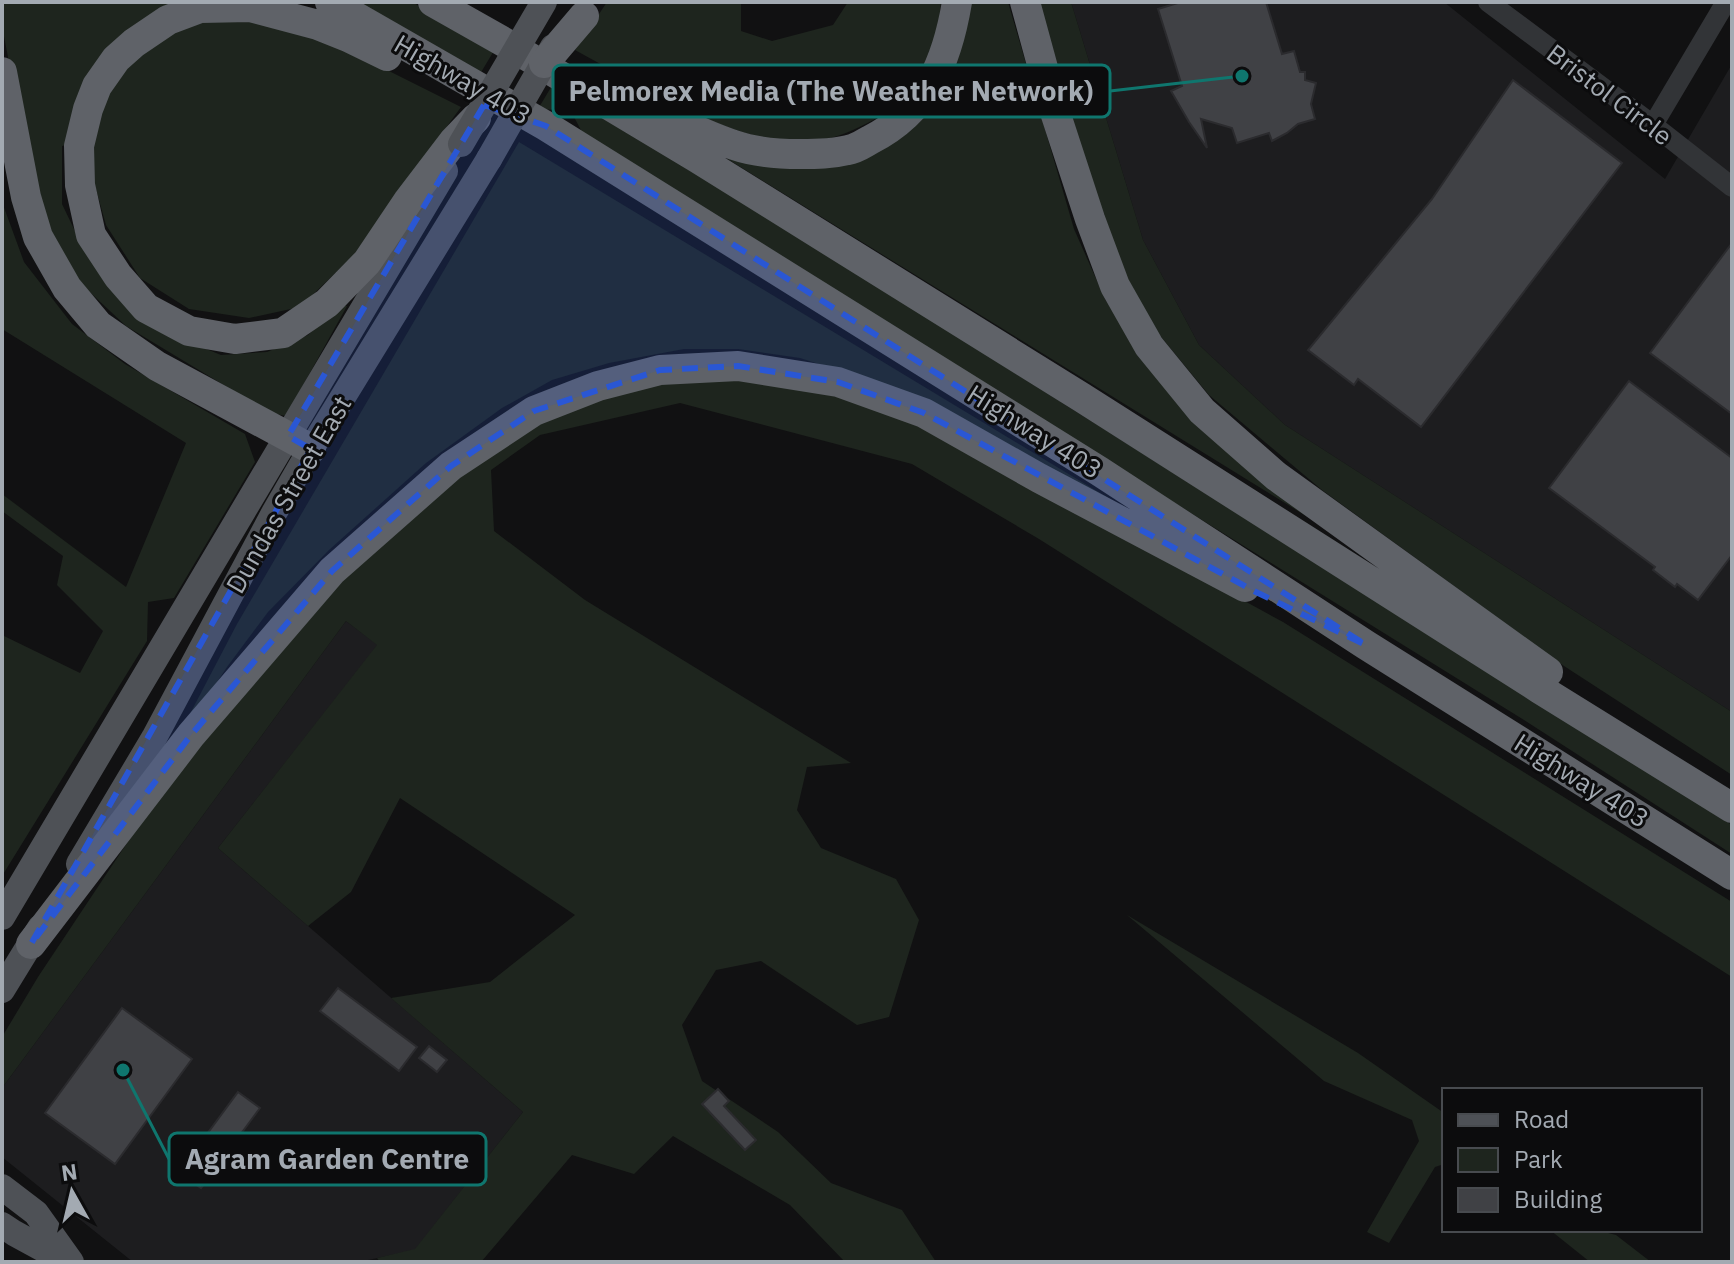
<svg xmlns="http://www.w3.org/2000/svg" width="1734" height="1264" font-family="'IBM Plex Sans',sans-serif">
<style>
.built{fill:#1d1d1f}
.green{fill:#1e251e}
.building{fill:#404145;stroke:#2b2b2e;stroke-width:2}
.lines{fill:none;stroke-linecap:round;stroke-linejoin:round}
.minor{stroke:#323437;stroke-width:20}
.major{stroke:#4e5156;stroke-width:26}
.highway{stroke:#5f6268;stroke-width:30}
.major-bridge{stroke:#4e5156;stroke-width:26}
.highway-bridge{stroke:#5f6268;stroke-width:30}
.marked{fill:#2a57d4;fill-opacity:0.2;stroke:#2a57d4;stroke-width:6;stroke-dasharray:16 10;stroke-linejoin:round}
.labels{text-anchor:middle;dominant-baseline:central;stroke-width:6;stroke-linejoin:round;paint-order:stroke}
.street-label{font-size:26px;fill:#a3aab2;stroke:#0c0c0d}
.leader{fill:none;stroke:#0f766e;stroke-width:3}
.callout-dot{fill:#0f766e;stroke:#0c0c0d;stroke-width:3}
.callout{fill:#0c0c0d;stroke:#0f766e;stroke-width:3}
.callout-label{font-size:28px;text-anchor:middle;font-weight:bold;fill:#a3aab2}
</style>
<rect width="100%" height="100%" fill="#111112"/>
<!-- built -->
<path class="built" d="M1071 2H1444L1665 179 1732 64V712L1285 425 1199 345 1143 240Z
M346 621 378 645 218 848 523 1112 415 1250 359 1262H133L2 1157V1088Z"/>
<!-- green -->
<path class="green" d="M2 2H195L174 7 70 144 62 146V204L86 254 119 298 172 335 221 355 267 352 308 335 339 304 347 306 286 416 270 413 126 326 78 281 43 217 29 166 2 26Z
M354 2H412L495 49 480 74Z
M607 2H741V31L772 41 833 25 848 2H941C937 50 918 95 875 119 855 130 835 139 812 142 741 150 637 83 575 50Z
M965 2H1008L1074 229 1105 299 1147 365 1319 524 687 134 761 160 896 134Z
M1038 2H1071L1143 240 1199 345 1285 425 1732 712V775L1564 666 1322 490 1209 395 1157 332 1121 271 1097 206Z
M211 16 265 20 319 36 461 107 353 256 300 307 249 318 189 309 140 278 106 225 90 168 96 107 131 59 165 33Z
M553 84 563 97 557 110 538 109Z
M583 108 623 126 1732 825V854L1524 720 584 136 573 115Z
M519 142 1120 505 894 388 800 358 738 349H684L609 363 552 380 502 408 426 463 329 550 268 612 227 667 184 732 181 731 237 624Z
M2 202 24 262 72 324 125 364 245 434 255 462 174 598 148 602 147 641 2 876V635L80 673 103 631 57 585 63 556 2 511V494L126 587 186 443 2 329Z
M693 369 841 392 948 439 1283 622 1732 902V977L1039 539 912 464 680 403 540 435 491 470 494 531 585 600 851 763 807 767 797 810 821 848 896 879 919 920 889 1017 857 1025 761 961 716 970 682 1025 702 1081 778 1132 831 1183 902 1210 936 1262H845L790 1205 673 1136 634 1174 572 1155 481 1262H380L377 1258 415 1249 523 1112 391 998 490 982 575 915 400 798 351 892 308 926 218 848 377 645 346 621 2 1088V1037L38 977 224 697 336 572 552 404Z
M1127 915 1358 1053 1444 1113V1164L1435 1167 1389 1243 1367 1232 1419 1141 1412 1120 1324 1081Z
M1550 1230H1596L1616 1235 1651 1262H1590Z"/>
<!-- building -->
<path class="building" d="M1181 2H1266L1282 54 1294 51 1300 72H1305V80L1316 83 1311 104 1315 119 1298 124 1287 133 1272 141 1269 133 1237 143 1232 128 1201 119 1207 148 1189 122 1171 91 1182 86 1158 9Z
M1513 80 1622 163 1421 427 1358 379 1354 385 1308 350 1432 199Z
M1732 243V414L1650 353Z
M1629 381 1732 458V555L1698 600 1677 584 1675 587 1653 570 1655 567 1549 488Z
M338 988 417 1047 399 1071 320 1011Z
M122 1008 192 1059 115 1164 45 1113Z
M429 1046 447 1060 437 1072 419 1058Z
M718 1089 729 1101 724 1106 756 1140 745 1150 702 1104Z
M238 1092 260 1108 201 1188 179 1172Z"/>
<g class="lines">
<!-- minor -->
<path class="minor" d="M1488 2 1653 125 1732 187
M1653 125 1726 2"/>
<!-- major -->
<path class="major" d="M79 864 154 738 274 513 311 449 489 159
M2 917 445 171
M2 990 40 928
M2 1187 36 1213 71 1262
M2 1225 14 1233 67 1262"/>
<!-- highway -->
<path class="highway" d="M330 2 546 126 1099 471 1366 645 1732 875
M433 2 509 45 697 158 1081 397 1540 689 1732 808
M1025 2 1055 112 1090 219 1115 286 1149 346 1202 411 1276 476 1548 672
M387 56 348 37 318 25 250 7 200 8 168 20 134 43 116 59 97 86 88 109 79 146 80 185 91 235 118 276 146 308 189 331 235 339 283 333 327 303 367 262 408 201 453 142 476 118
M2 72 26 197 38 237 67 288 98 325 157 366 311 449
M639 104C670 118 701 134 734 145 754 152 779 154 800 154 816 154 832 154 848 150 856 149 863 144 870 140 927 111 947 62 957 2
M31 944 191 735 332 571 451 466 534 411 598 386 660 370 738 366 838 382 924 413 1039 478 1245 587"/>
<!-- major-bridge -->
<path class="major-bridge" d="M461 144 544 2
M489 159 553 47"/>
<!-- highway-bridge -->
<path class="highway-bridge" d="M544 63 584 16"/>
</g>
<!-- marked area -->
<path class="marked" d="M484 105 546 126 1366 645 1256 592 924 413 838 382 738 366 660 370 534 411 451 466 332 571 191 735 31 944 311 449 288 436Z"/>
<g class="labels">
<!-- street labels -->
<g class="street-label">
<text transform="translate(463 79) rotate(30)">Highway 403</text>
<text transform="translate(1610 94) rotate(37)">Bristol Circle</text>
<text transform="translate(1035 431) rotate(32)">Highway 403</text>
<text transform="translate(288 494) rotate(-60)">Dundas Street East</text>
<text transform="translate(1582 780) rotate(32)">Highway 403</text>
</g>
</g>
<!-- callouts -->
<path class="leader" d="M1242 76L1110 91M123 1070L169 1159"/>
<g class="callout-dot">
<circle cx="1242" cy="76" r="8"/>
<circle cx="123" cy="1070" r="8"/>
</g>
<g class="callout">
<rect x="553" y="65" width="557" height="52" rx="8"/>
<rect x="169" y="1133" width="317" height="52" rx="8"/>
</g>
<g class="callout-label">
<text x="831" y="101">Pelmorex Media (The Weather Network)</text>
<text x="327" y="1169">Agram Garden Centre</text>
</g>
<!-- border -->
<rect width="1734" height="1264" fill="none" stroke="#a3aab2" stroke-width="8"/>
<!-- legend -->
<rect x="1442" y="1088" width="260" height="144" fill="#0c0c0d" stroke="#484b4f" stroke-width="2"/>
<rect x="1458" y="1114" width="40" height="12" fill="#4e5156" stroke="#484b4f" stroke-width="2"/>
<text x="1514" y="1128" font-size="24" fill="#a3aab2">Road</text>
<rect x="1458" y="1148" width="40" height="24" fill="#1e251e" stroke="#484b4f" stroke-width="2"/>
<text x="1514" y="1168" font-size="24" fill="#a3aab2">Park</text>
<rect x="1458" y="1188" width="40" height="24" fill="#404145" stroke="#484b4f" stroke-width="2"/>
<text x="1514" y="1208" font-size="24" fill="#a3aab2">Building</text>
<!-- north arrow -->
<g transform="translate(72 1192) rotate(352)" stroke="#0c0c0d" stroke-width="6" paint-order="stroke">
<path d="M0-6L14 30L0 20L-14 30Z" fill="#a3aab2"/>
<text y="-12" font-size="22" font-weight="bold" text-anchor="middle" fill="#a3aab2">N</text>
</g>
</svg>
